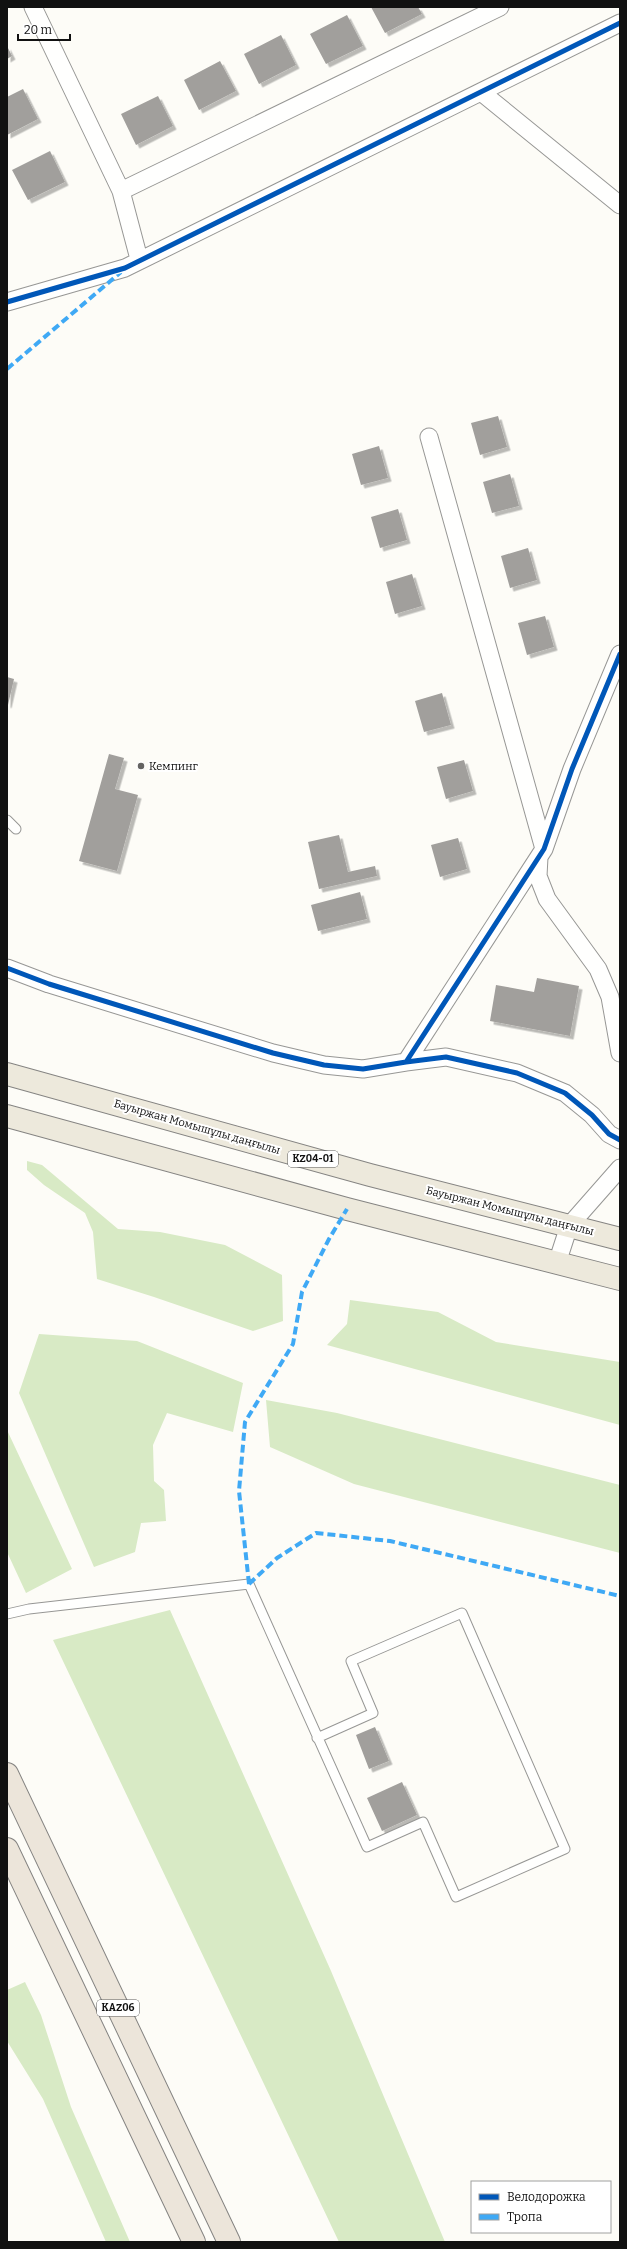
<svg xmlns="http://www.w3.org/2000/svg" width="627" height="2249" font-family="Bitter,serif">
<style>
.forest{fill:#d8eac5}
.building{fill:#a19f9c;filter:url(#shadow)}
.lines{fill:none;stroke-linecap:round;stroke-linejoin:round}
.service-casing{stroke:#979795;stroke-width:11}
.minor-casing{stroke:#979795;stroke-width:19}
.primary-casing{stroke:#858482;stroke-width:24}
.trunk-casing{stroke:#858482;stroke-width:24}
.service{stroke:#fffffe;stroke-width:9}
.minor{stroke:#fffffe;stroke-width:17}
.primary{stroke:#ede9dc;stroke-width:22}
.trunk{stroke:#ece5da;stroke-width:22}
.quiet{stroke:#3fa9f5;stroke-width:4;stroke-dasharray:8 4;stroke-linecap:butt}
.cycleway-casing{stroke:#fff;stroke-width:8}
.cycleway{stroke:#0057b8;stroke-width:5}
.poi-dot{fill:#646362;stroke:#fff;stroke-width:1.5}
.labels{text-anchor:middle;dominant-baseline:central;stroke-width:4;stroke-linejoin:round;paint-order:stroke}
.shield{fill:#fff;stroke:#585858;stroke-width:1}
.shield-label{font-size:10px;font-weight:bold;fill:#111}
.poi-label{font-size:11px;fill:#111;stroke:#fff;text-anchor:start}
.street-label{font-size:11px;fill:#111;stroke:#fff}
</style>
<defs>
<filter id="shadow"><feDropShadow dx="3.5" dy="3.5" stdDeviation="0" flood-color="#0004"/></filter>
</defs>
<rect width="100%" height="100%" fill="#fdfcf7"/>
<!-- forest -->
<path class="forest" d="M27 1161 42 1165 118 1229 160 1232 225 1245 282 1275 283 1321 253 1331 154 1297 97 1279 93 1232 85 1213 44 1185 27 1170Z
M350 1300 438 1312 496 1342 620 1362V1425L327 1345 347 1324Z
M39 1334 137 1341 243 1383 233 1432 167 1413 153 1445 154 1481 164 1490 166 1521 141 1523 135 1552 94 1567 19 1393Z
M266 1400 337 1413 620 1485V1553L354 1484 270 1447Z
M7 1430 72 1569 26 1593 7 1552Z
M170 1610 331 1971 445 2242H339L53 1640Z
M25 1982 41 2015 71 2107 130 2242H106L43 2099 7 2041V1990Z"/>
<!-- building -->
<path class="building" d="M371 7H418L422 14 385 33Z
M347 15 363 46 326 64 310 34Z
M281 35 296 65 259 84 244 54Z
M7 46 12 56 7 59Z
M220 61 236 91 199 110 184 80Z
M23 89 38 119 7 135V97Z
M158 96 173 126 136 145 121 114Z
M50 151 65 182 28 200 12 170Z
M498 416 507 447 480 455 471 423Z
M379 446 388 478 361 485 352 454Z
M510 474 519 506 492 513 483 482Z
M398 509 407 540 380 548 371 517Z
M528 548 537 580 510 588 501 556Z
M412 574 422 606 395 614 386 582Z
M545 616 554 647 527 655 518 623Z
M7 677 14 679 8 705 7 704Z
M442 693 451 725 424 732 415 701Z
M109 754 124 758 115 789 138 795 117 871 79 861Z
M464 760 473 791 446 799 437 767Z
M339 835 348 872 375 866 377 876 319 889 308 842Z
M458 838 467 869 440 877 431 845Z
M360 892 367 919 318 931 311 905Z
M537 978 579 986 570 1036 490 1021 496 985 534 992Z
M375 1727 389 1761 369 1769 356 1735Z
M402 1782 417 1815 382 1831 367 1798Z"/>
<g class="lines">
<defs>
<path id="service" d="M7 820 16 829
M7 1614 29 1609 249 1584 367 1847 423 1822 456 1897 565 1849 462 1613 351 1661 373 1713 317 1738"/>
<path id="minor" d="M33 7 121 191 139 259
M481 92 620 205
M121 191 500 7
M7 302 125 268 620 23
M429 437 544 849
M620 654 572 769 544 849 406 1062 446 1057 517 1073 565 1093 592 1115 609 1134 620 1140
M539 857 538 876 547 899 598 969 610 997 620 1053
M7 968 49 984 273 1053 324 1065 363 1069 406 1062
M557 1263 569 1226 620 1168"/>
<path id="primary" d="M7 1074 370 1175 620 1239
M7 1116 347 1209 620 1279"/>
<path id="trunk" d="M7 1774 229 2242
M7 1849 194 2242"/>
</defs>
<!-- service casing -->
<use href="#service" class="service-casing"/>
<!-- minor casing -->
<use href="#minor" class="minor-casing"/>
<!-- primary casing -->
<use href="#primary" class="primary-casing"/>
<!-- trunk casing -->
<use href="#trunk" class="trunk-casing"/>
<!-- service -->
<use href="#service" class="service"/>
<!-- minor -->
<use href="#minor" class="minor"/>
<!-- primary -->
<use href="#primary" class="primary"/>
<!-- trunk -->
<use href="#trunk" class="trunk"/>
<!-- quiet -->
<path class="quiet" d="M7 369 121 272
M249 1584 239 1491 245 1422 293 1344 302 1292 329 1239 347 1209
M249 1584 277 1558 316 1533 390 1541 620 1596"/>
<defs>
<path id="cycleway" d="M7 302 125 268 620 23
M620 654 572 769 544 849 406 1062 446 1057 517 1073 565 1093 592 1115 609 1134 620 1140
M7 968 49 984 273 1053 324 1065 363 1069 406 1062"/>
</defs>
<!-- cycleway casing -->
<use href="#cycleway" class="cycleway-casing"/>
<!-- cycleway -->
<use href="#cycleway" class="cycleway"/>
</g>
<!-- markers -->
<circle class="poi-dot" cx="141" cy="766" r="4"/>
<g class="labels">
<!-- shield labels -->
<g class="shield">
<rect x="288" y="1151" width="50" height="16" rx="3"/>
<rect x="97" y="2000" width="42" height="16" rx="3"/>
</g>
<g class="shield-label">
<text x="313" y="1159">KZ04-01</text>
<text x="118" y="2008">KАZ06</text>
</g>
<!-- poi labels -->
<g class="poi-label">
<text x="149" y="766">Кемпинг</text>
</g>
<!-- street labels -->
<g class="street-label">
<text transform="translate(197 1127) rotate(16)">Бауыржан Момышұлы даңғылы</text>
<text transform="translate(510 1211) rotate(14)">Бауыржан Момышұлы даңғылы</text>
</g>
</g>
<!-- border -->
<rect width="627" height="2249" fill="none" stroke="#111111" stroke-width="16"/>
<!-- legend -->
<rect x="471" y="2181" width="140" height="52" fill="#ffffff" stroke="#a0a0a0"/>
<rect x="479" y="2194" width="20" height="6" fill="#0057b8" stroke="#a0a0a0"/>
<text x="507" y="2201" font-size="12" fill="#111111">Велодорожка</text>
<rect x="479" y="2214" width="20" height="6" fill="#3fa9f5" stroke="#a0a0a0"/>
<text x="507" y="2221" font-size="12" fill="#111111">Тропа</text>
<!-- scale -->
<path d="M18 34v6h52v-6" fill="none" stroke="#111111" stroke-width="2"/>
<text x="24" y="34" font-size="12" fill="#111111" stroke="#ffffff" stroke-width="3" paint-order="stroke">20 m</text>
</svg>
